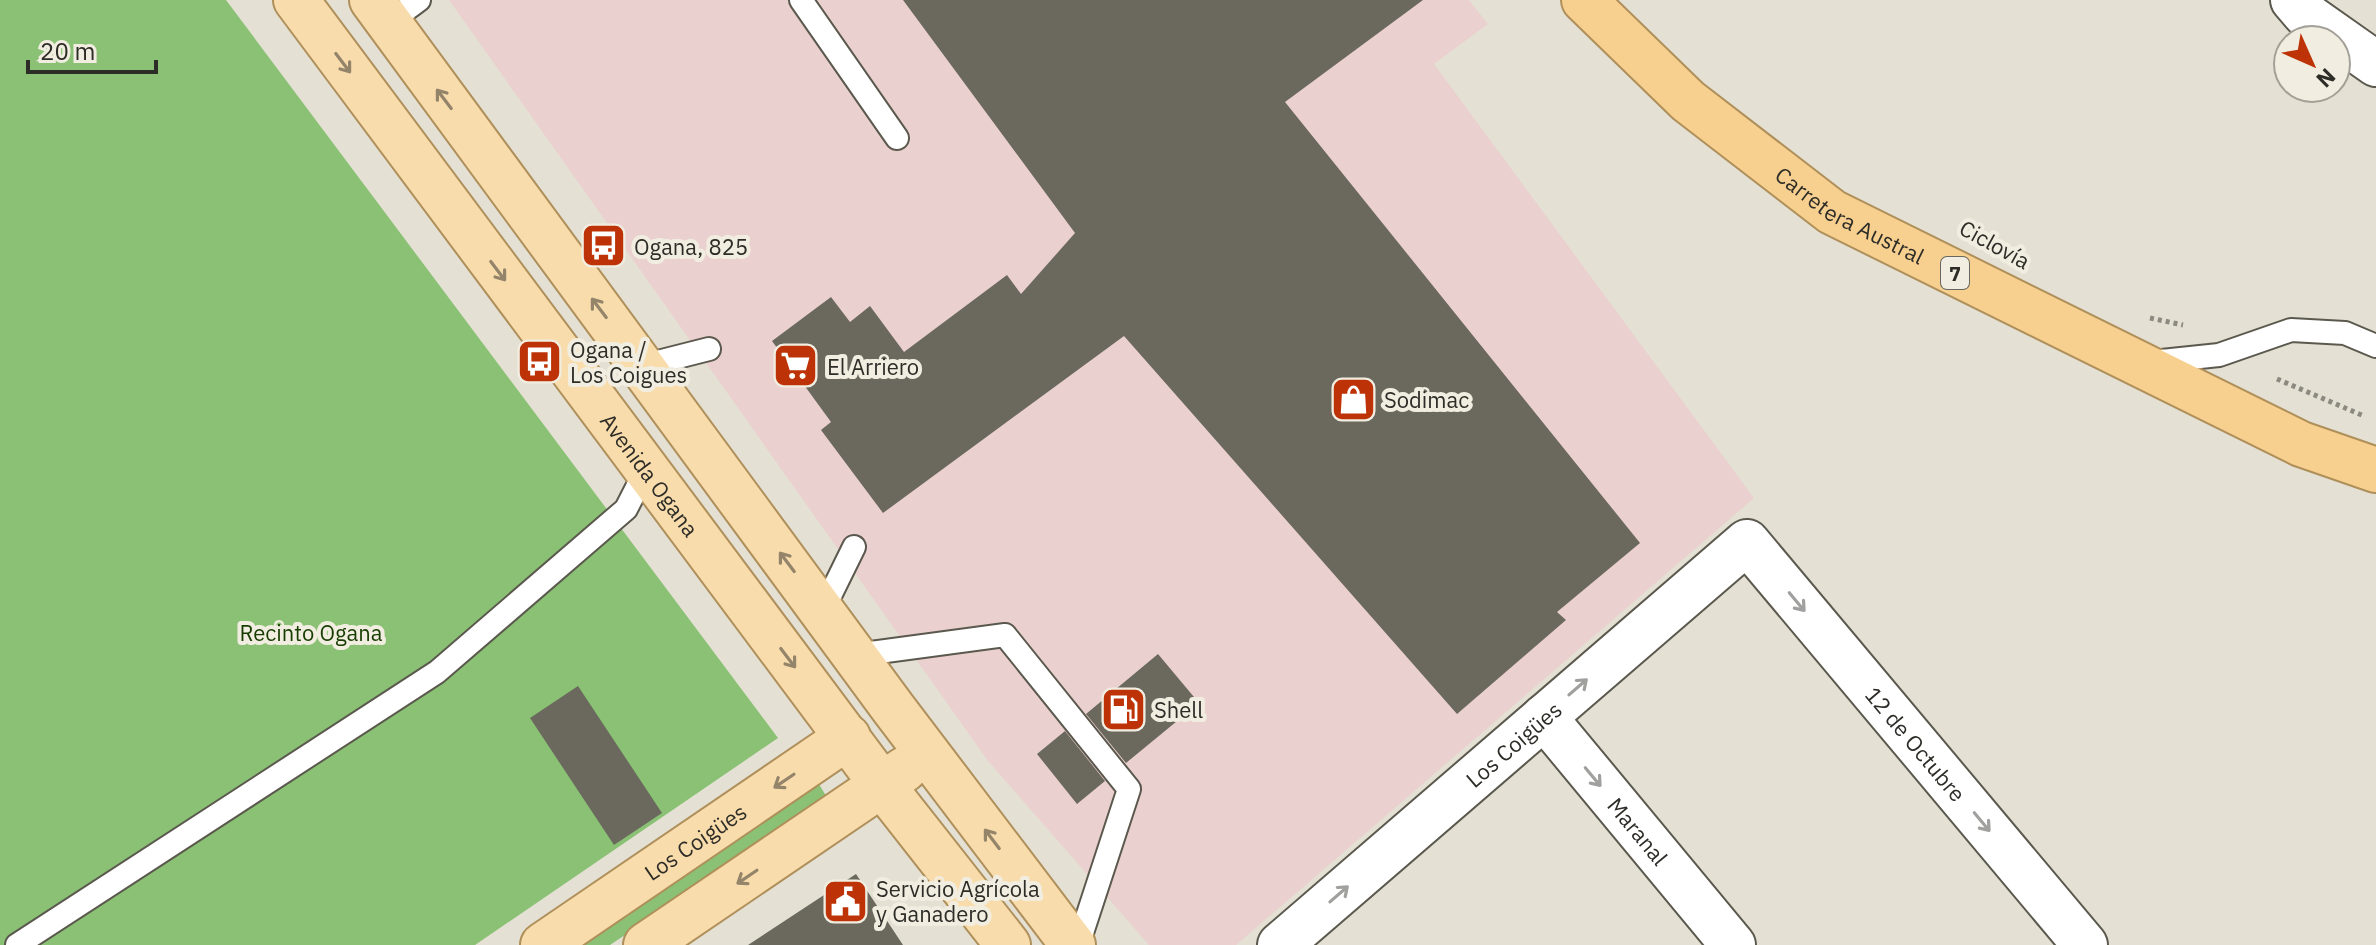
<svg xmlns="http://www.w3.org/2000/svg" width="2376" height="945" font-family="'IBM Plex Sans',sans-serif">
<style>
.commercial{fill:#ead0cf}
.green{fill:#8ac174}
.building{fill:#6b695e}
.lines{fill:none;stroke-linecap:round;stroke-linejoin:round}
.service-casing{stroke:#5b594e;stroke-width:26}
.minor-casing{stroke:#5b594e;stroke-width:48}
.tertiary-casing{stroke:#5b594e;stroke-width:48}
.primary-casing{stroke:#af8f5a;stroke-width:48}
.trunk-casing{stroke:#af8f5a;stroke-width:48}
.path{stroke:#8b8980;stroke-width:5;stroke-dasharray:4 4;stroke-linecap:butt}
.service{stroke:#fff;stroke-width:22}
.minor{stroke:#fff;stroke-width:44}
.tertiary{stroke:#fff;stroke-width:44}
.primary{stroke:#f9dcac;stroke-width:44}
.trunk{stroke:#f7d090;stroke-width:44}
.oneway{stroke:#93846a}
.oneway2{stroke:#a0a09e}
.labels{text-anchor:middle;dominant-baseline:central;stroke-width:8;stroke-linejoin:round;paint-order:stroke}
.shield{fill:#f1eee1;stroke:#68665f;stroke-width:2}
.shield-label{font-size:20px;font-weight:bold;fill:#2d2c27}
.street-label{font-size:22px;fill:#2d2c27;stroke:#f1eee1}
.poi-label{font-size:22px;fill:#2d2c27;stroke:#f1eee1;text-anchor:start}
.park-label{font-size:22px;fill:#173c02;stroke:#f1eee1}
</style>
<rect width="100%" height="100%" fill="#e4e1d4"/>
<!-- commercial -->
<path class="commercial" d="M449 0H1469L1488 24 1434 64 1754 498 1236 945H1149L988 761Z"/>
<!-- green -->
<path class="green" d="M0 0H226L778 738 475 945H0Z
M817 781 828 799 610 945H573Z"/>
<!-- building -->
<path class="building" d="M903 0H1423L1285 102 1640 543 1557 612 1566 620 1457 714 1124 336 883 513 821 430 831 422 772 341 831 297 850 322 870 306 904 352 1007 275 1021 294 1075 233Z
M1158 654 1199 703 1126 763 1086 714Z
M578 686 662 813 614 845 530 718Z
M1065 731 1105 781 1077 804 1037 754Z
M856 874 903 945H748Z"/>
<g class="lines">
<defs>
<path id="service" d="M801 0 897 138
M388 23 419 0
M2152 362 2219 355 2291 330 2345 333 2376 346
M642 366 709 349
M823 610 854 547
M856 655 1005 635 1129 789 1078 945
M17 945 437 672 626 509 646 470"/>
<g id="minor">
<path id="s1" d="M1544 717 1733 945"/>
<path id="s2" d="M1280 945 1747 542 2085 945"/>
</g>
<path id="tertiary" d="M2293 0 2305 14 2376 64"/>
<g id="primary">
<path id="s3" d="M296 0 883 786 1008 945"/>
<path d="M372 0 893 708 1073 945"/>
<path id="s4" d="M543 945 848 737"/>
<path d="M646 945 905 769"/>
</g>
<g id="trunk">
<path id="s5" d="M1584 0 1688 101 1832 212 2301 444 2376 470"/>
</g>
</defs>
<!-- service casing -->
<use href="#service" class="service-casing"/>
<!-- minor casing -->
<use href="#minor" class="minor-casing"/>
<!-- tertiary casing -->
<use href="#tertiary" class="tertiary-casing"/>
<!-- primary casing -->
<use href="#primary" class="primary-casing"/>
<!-- trunk casing -->
<use href="#trunk" class="trunk-casing"/>
<!-- path -->
<path class="path" d="M2150 318 2183 325
M2277 379 2364 416"/>
<!-- service -->
<use href="#service" class="service"/>
<!-- minor -->
<use href="#minor" class="minor"/>
<!-- tertiary -->
<use href="#tertiary" class="tertiary"/>
<!-- primary -->
<use href="#primary" class="primary"/>
<!-- trunk -->
<use href="#trunk" class="trunk"/>
</g>
<!-- one-way arrows -->
<defs><path id="oneway-shaft" d="M-6 0H5M1.5-3L5.5 0L1.5 3" fill="none" stroke-width="1.6" stroke-linecap="round" stroke-linejoin="round" transform="scale(2)"/></defs>
<g class="oneway">
<use href="#oneway-shaft" transform="translate(343 63) rotate(53)"/>
<use href="#oneway-shaft" transform="translate(444 99) rotate(-127)"/>
<use href="#oneway-shaft" transform="translate(498 271) rotate(53)"/>
<use href="#oneway-shaft" transform="translate(599 308) rotate(-127)"/>
<use href="#oneway-shaft" transform="translate(787 562) rotate(-127)"/>
<use href="#oneway-shaft" transform="translate(788 658) rotate(53)"/>
<use href="#oneway-shaft" transform="translate(784 781) rotate(146)"/>
<use href="#oneway-shaft" transform="translate(992 839) rotate(-127)"/>
<use href="#oneway-shaft" transform="translate(747 877) rotate(146)"/>
</g>
<g class="oneway2">
<use href="#oneway-shaft" transform="translate(1797 602) rotate(50)"/>
<use href="#oneway-shaft" transform="translate(1578 687) rotate(-41)"/>
<use href="#oneway-shaft" transform="translate(1593 777) rotate(50)"/>
<use href="#oneway-shaft" transform="translate(1982 822) rotate(50)"/>
<use href="#oneway-shaft" transform="translate(1339 894) rotate(-41)"/>
</g>
<!-- icons -->
<defs>
<symbol id="bus-square" viewBox="-11 -11 22 22"><rect x="-9" y="-9" width="18" height="18" rx="4" fill="#bd3307" stroke="#f1eee1"/><path d="M-5-6H5V4H4V6H2V4H-2V6H-4V4H-5ZM-3.5-4V0h7V-4ZM-3.5 1.2v1.5H-2V1.2ZM2 1.2v1.5H3.5V1.2Z" fill="#fff"/></symbol>
<symbol id="supermarket-square" viewBox="-11 -11 22 22"><rect x="-9" y="-9" width="18" height="18" rx="4" fill="#bd3307" stroke="#f1eee1"/><path d="M-6-5.5h2.5l.6 2H6L4.5 2H-2.5L-4.4-4H-6ZM-1.5 3.2a1.3 1.3 0 1 0 .1 0ZM3 3.2a1.3 1.3 0 1 0 .1 0Z" fill="#fff"/></symbol>
<symbol id="shop-square" viewBox="-11 -11 22 22"><rect x="-9" y="-9" width="18" height="18" rx="4" fill="#bd3307" stroke="#f1eee1"/><path d="M-5-2.5h2.3a2.7 3.5 0 0 1 5.4 0H5L5.5 6h-11ZM-1.5-2.5h3a1.5 2.3 0 0 0-3 0Z" fill="#fff"/></symbol>
<symbol id="fuel-square" viewBox="-11 -11 22 22"><rect x="-9" y="-9" width="18" height="18" rx="4" fill="#bd3307" stroke="#f1eee1"/><path d="M-5.5-6h7V0h2V4h1.3V-2.5L3-4.5l.8-.8L6-3V5H2.5V1h-1V6h-7ZM-4.2-4.7v3.2H.2V-4.7Z" fill="#fff"/></symbol>
<symbol id="civic-square" viewBox="-11 -11 22 22"><rect x="-9" y="-9" width="18" height="18" rx="4" fill="#bd3307" stroke="#f1eee1"/><path d="M-.6-6.5H3V-4.5H.6V-3L4-1V1h2V6H-6V1h2V-1L-.6-3ZM-1.2 2.5V6h2.4V2.5Z" fill="#fff"/></symbol>
</defs>
<g fill-rule="evenodd">
<use href="#bus-square" x="578" y="220" width="51" height="51"/>
<use href="#bus-square" x="514" y="336" width="51" height="51"/>
<use href="#supermarket-square" x="770" y="340" width="51" height="51"/>
<use href="#shop-square" x="1328" y="374" width="51" height="51"/>
<use href="#fuel-square" x="1098" y="684" width="51" height="51"/>
<use href="#civic-square" x="820" y="876" width="51" height="51"/>
</g>
<g class="labels">
<!-- shield labels -->
<rect class="shield" x="1941" y="257" width="28" height="32" rx="6"/>
<g class="shield-label">
<text x="1955" y="273">7</text>
</g>
<!-- street labels -->
<g class="street-label">
<text stroke="none"><textPath href="#s5" startOffset="344">Carretera Austral</textPath></text>
<text transform="translate(1995 244) rotate(29)">Ciclovía</text>
<text stroke="none"><textPath href="#s3" startOffset="592">Avenida Ogana</textPath></text>
<text stroke="none"><textPath href="#s2" startOffset="308">Los Coigües</textPath></text>
<text stroke="none"><textPath href="#s2" startOffset="880">12 de Octubre</textPath></text>
<text stroke="none"><textPath href="#s1" startOffset="148">Maranal</textPath></text>
<text stroke="none"><textPath href="#s4" startOffset="184">Los Coigües</textPath></text>
</g>
<!-- poi labels -->
<g class="poi-label">
<text x="634" y="246">Ogana, 825</text>
<text x="570" y="349">Ogana /<tspan x="570" dy="25">Los Coigues</tspan></text>
<text x="827" y="366">El Arriero</text>
<text x="1384" y="399">Sodimac</text>
<text x="1154" y="709">Shell</text>
<text x="876" y="888">Servicio Agrícola<tspan x="876" dy="25">y Ganadero</tspan></text>
</g>
<!-- park labels -->
<g class="park-label">
<text x="311" y="632">Recinto Ogana</text>
</g>
</g>
<!-- north arrow -->
<g transform="translate(2312 64) rotate(135)"><circle r="38" fill="#f1eee1" stroke="#a3a097" stroke-width="2"/>
<path d="M0-6L14 30L0 20L-14 30Z" fill="#bd3307"/>
<text y="-12" font-size="22" font-weight="bold" text-anchor="middle" fill="#2d2c27">N</text>
</g>
<!-- scale -->
<path d="M28 60v12h128v-12" fill="none" stroke="#2d2c27" stroke-width="4"/>
<text x="40" y="60" font-size="24" fill="#2d2c27" stroke="#f1eee1" stroke-width="6" paint-order="stroke">20 m</text>
</svg>
